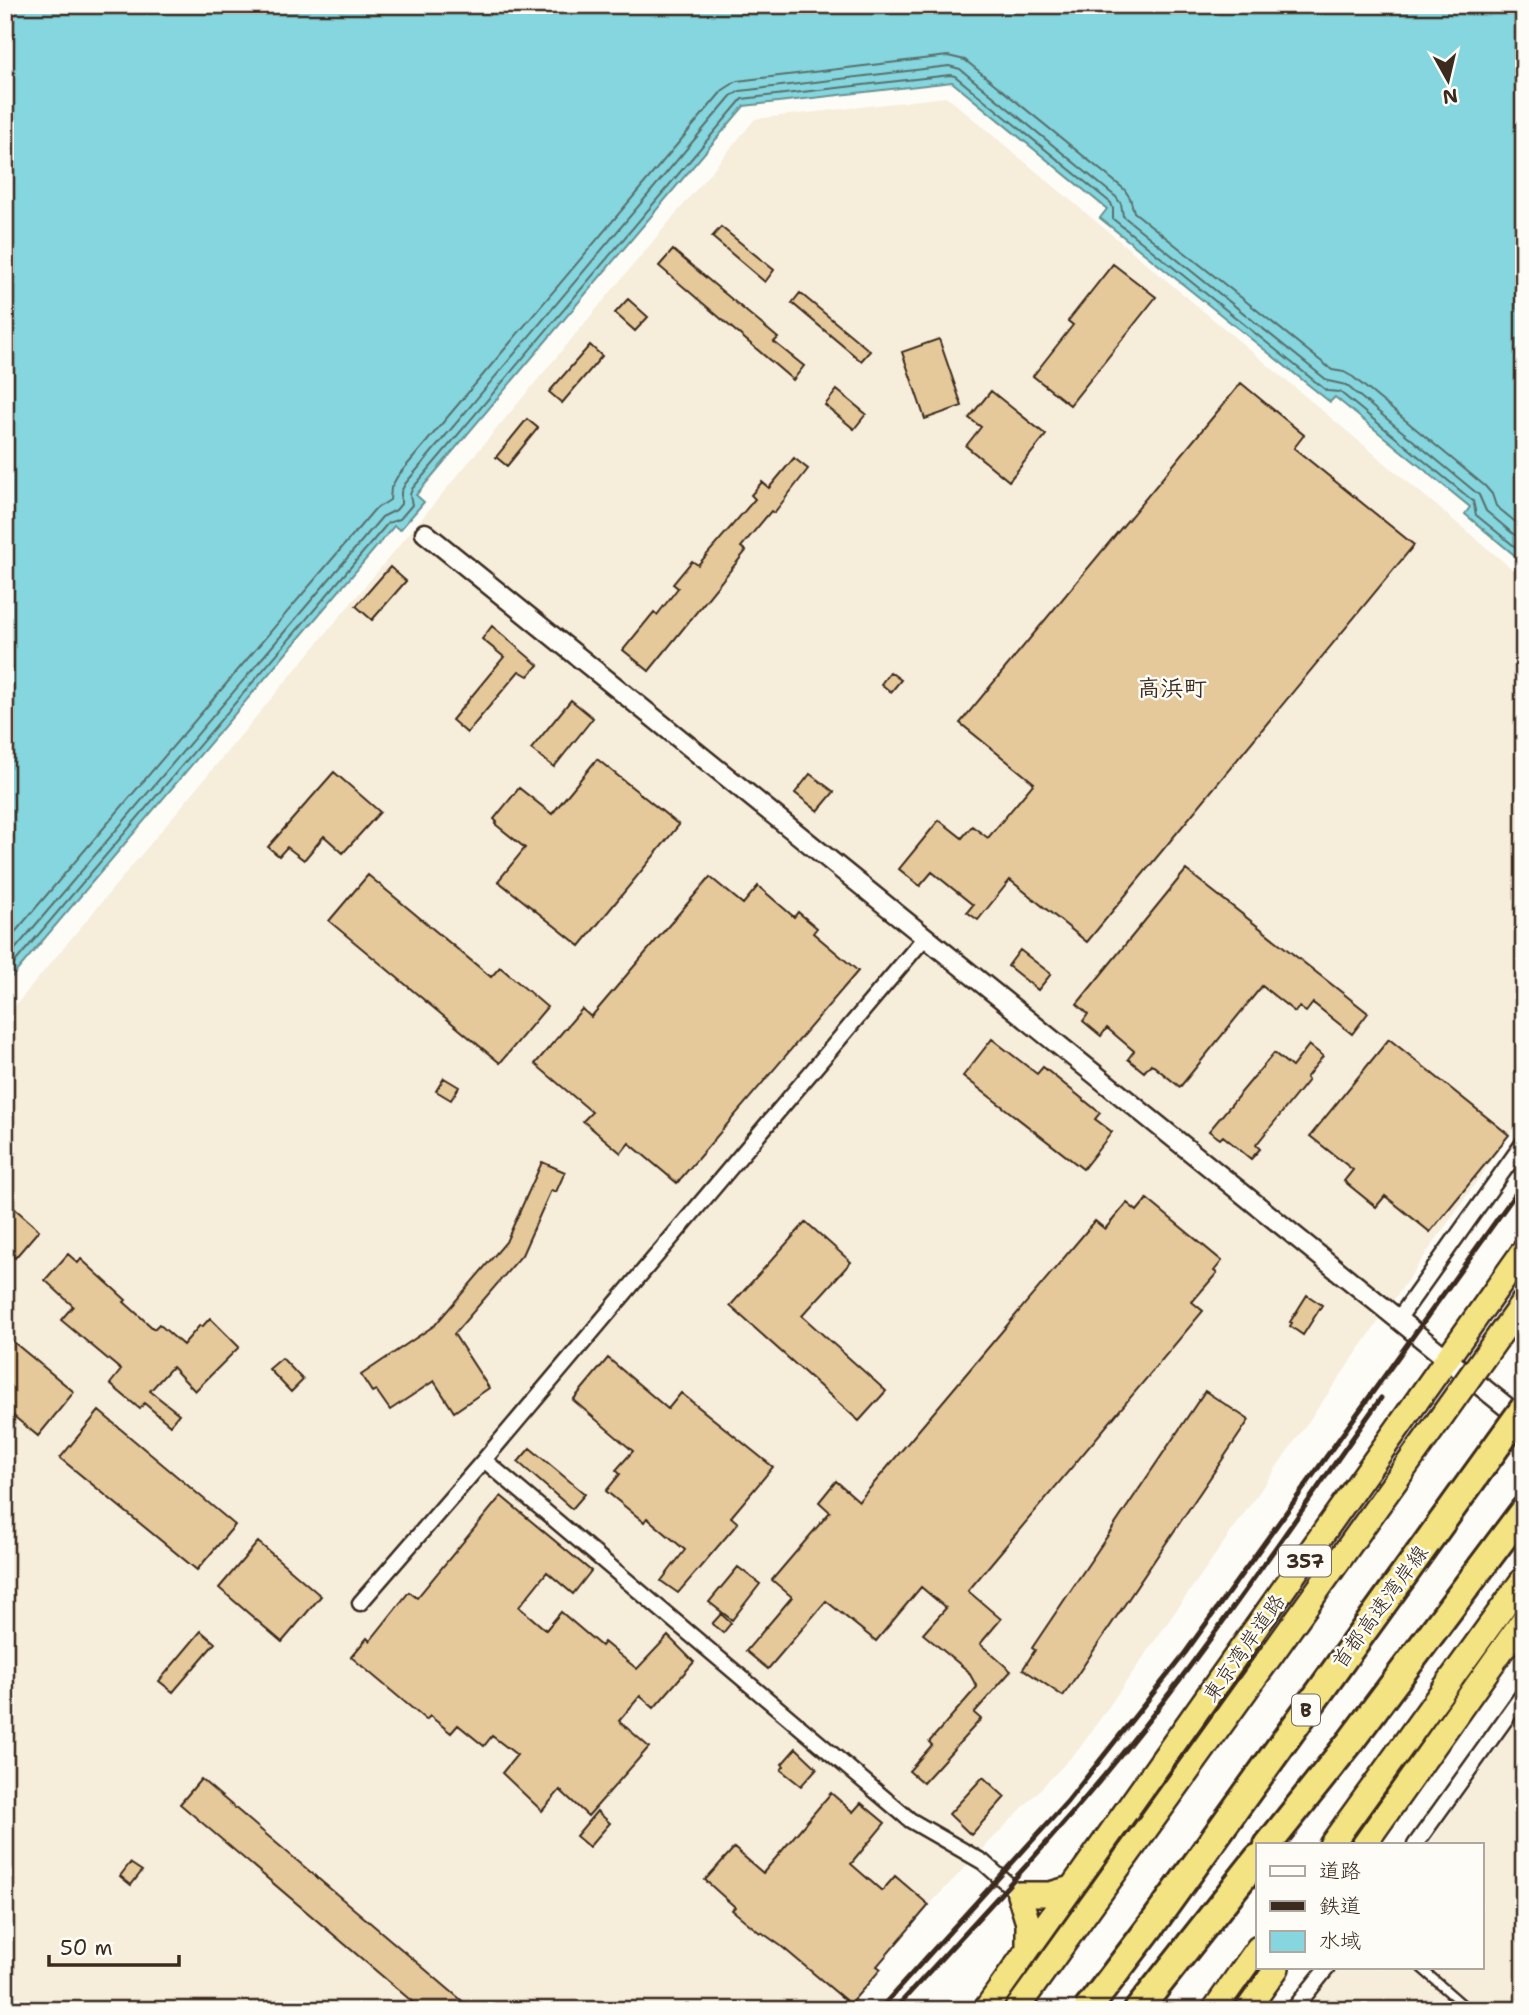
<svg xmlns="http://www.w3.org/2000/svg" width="1529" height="2015" font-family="'Shantell Sans','Klee One',sans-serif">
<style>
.built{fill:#f6eddb}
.water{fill:#85d6de;stroke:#679191;stroke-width:2}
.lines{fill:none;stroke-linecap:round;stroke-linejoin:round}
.shore{stroke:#596f6b;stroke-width:2}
.building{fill:#e6c99a;stroke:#3b2a1e;stroke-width:2}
.service-casing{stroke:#3b2a1e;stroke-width:12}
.minor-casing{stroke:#3b2a1e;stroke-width:19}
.tertiary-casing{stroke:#3b2a1e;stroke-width:23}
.trunk-casing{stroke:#3b2a1e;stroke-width:28}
.motorway-casing{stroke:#3b2a1e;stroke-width:32}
.service{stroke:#fdfcf7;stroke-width:7}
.minor{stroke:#fdfcf7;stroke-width:14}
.tertiary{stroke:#fdfcf7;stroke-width:18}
.trunk{stroke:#f4e382;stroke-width:23}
.motorway{stroke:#f4e382;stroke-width:26}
.rail{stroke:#3b2a1e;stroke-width:5}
.trunk-bridge-casing{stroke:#3b2a1e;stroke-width:28;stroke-linecap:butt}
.motorway-bridge-casing{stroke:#3b2a1e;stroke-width:32;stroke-linecap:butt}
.trunk-bridge{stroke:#f4e382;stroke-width:23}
.motorway-bridge{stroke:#f4e382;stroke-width:26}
.labels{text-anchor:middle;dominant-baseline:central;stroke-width:5;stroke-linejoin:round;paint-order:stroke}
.shield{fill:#fdfcf7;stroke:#75695f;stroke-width:2}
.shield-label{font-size:19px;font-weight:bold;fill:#3b2a1e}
.street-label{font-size:21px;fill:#3b2a1e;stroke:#fdfcf7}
.neighbourhood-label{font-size:23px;font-weight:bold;fill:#3b2a1e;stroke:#fdfcf7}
</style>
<rect width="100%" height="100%" fill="#fdfcf7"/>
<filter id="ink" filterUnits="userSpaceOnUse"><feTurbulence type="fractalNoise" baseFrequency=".0143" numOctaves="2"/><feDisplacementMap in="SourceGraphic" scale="14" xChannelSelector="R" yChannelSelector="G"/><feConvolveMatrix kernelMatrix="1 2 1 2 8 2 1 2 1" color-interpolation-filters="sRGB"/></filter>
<g filter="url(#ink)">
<!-- built -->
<path class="built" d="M947 97 1524 579V1114L1079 1749 828 2010H5V1018L755 119Z
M1524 1710V2010H1302L1338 1968H1482V1845H1428Z"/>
<!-- water -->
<path class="water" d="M5 5H1524V563L1465 514 1470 507 1335 397 1330 402 1100 218 1107 209 952 82 744 106 416 495 424 502 400 530 394 526 5 985Z"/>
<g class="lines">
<!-- shore -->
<path class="shore" d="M5 944 374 510 390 500 391 488 397 477 723 90 737 81 948 56 965 60 1124 189 1130 198 1134 212 1332 370 1344 372 1353 377 1485 486 1492 494 1496 506 1524 529
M5 961 382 517 396 510 401 504V492L405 484 731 96 740 91 949 66 960 69 1116 197 1121 204 1123 216 1328 381 1346 385 1479 495 1486 511 1524 543
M5 974 388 523 400 519 412 505 410 495 412 489 742 99 950 75 955 76 1111 203 1113 209V219L1327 391 1340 392 1473 501 1476 515 1524 554"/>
</g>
<!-- building -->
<path class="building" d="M721 227 774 270 765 282 712 237Z
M673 250 778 338 774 342 804 366 793 380 659 266Z
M1113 264 1156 297 1070 405 1033 376 1073 325 1068 321Z
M800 293 870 351 861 361 792 303Z
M628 299 648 317 635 331 615 313Z
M939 339 962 406 925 419 902 352Z
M590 345 602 356 562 403 549 392Z
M1241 383 1304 435 1294 448 1414 545 1087 942 1010 880 978 920 967 912 973 905 932 872 920 886 899 869 939 820 962 838 972 826 988 838 1034 783 960 723Z
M837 390 866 414 854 429 825 405Z
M991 391 1046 435 1009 481 966 446 981 427 969 418Z
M527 419 538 428 507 466 496 457Z
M794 458 808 469 774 513 771 511 741 547 746 551 649 671 623 650 654 612 657 615 678 588 673 584 692 561 698 565 755 499 751 495 762 482 769 488Z
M390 567 406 581 372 620 356 606Z
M492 626 538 665 528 676 519 671 467 733 452 720 504 657 482 639Z
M890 672 901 680 891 692 881 684Z
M571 700 593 718 554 767 531 749Z
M597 759 679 825 580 946 498 881 525 848 495 824 497 822 494 819 519 788 552 814Z
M334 772 380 812 343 853 324 836 304 860 287 847 279 856 268 847Z
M810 774 834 792 818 811 795 793Z
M1186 870 1368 1013 1352 1034 1313 1003 1306 1012 1299 1007 1295 1012 1262 986 1180 1087 1151 1064 1144 1072 1128 1059 1134 1051 1107 1028 1101 1036 1083 1021 1088 1014 1077 1004Z
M368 875 491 977 500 967 547 1007 500 1063 329 921Z
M710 877 743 904 758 886 794 917 798 912 817 928 813 933 858 971 677 1183 629 1143 621 1153 583 1121 592 1112 535 1064 582 1009 591 1017Z
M1020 950 1051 974 1038 990 1008 966Z
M992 1039 1037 1074 1043 1067 1100 1113 1095 1119 1112 1132 1083 1169 963 1076Z
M1389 1039 1509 1135 1430 1232 1385 1196 1376 1207 1344 1181 1353 1170 1310 1136Z
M1309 1045 1323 1056 1306 1078 1308 1080 1256 1145 1260 1149 1251 1159 1223 1136 1220 1139 1209 1131 1274 1053 1292 1067Z
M444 1078 459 1087 451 1100 436 1091Z
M542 1162 565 1172 556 1192 551 1190 522 1255 454 1334 489 1388 454 1412 434 1381 390 1410 376 1390 372 1392 361 1375 435 1325 506 1242Z
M1147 1199 1222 1261 1214 1271 1217 1273 1192 1302 1203 1311 968 1591 1001 1619 980 1644 1011 1671 974 1713 981 1719 923 1783 909 1771 932 1745 929 1742 977 1687 968 1671 923 1634 946 1608 921 1587 876 1641 826 1601 768 1669 746 1651 792 1597 772 1580 830 1512 819 1502 836 1481 859 1501 1095 1221 1105 1229 1127 1203 1137 1211Z
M5 1200 39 1230 15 1258 5 1249Z
M806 1222 851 1262 802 1316 886 1391 859 1421 730 1306Z
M68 1254 78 1263 81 1259 126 1300 124 1302 154 1329 159 1324 183 1345 200 1325 202 1327 210 1318 239 1347 195 1391 172 1367 150 1391 179 1414 170 1425 144 1403 140 1409 110 1384 121 1370 61 1320 73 1306 45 1280Z
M1307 1295 1322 1305 1303 1335 1290 1326 1292 1323 1290 1322Z
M5 1335 74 1392 38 1436 5 1409Z
M282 1358 303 1380 291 1392 269 1369Z
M608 1358 668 1409 681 1393 773 1467 731 1517 738 1523 678 1593 661 1581 685 1550 647 1518 644 1522 606 1491 620 1474 616 1470 633 1451 573 1400Z
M1205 1391 1249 1420 1063 1696 1023 1669 1035 1650 1032 1648Z
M99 1411 235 1525 197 1570 60 1458Z
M530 1448 585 1494 572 1509 518 1462Z
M501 1496 591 1571 573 1594 547 1572 519 1607 546 1630 561 1612 601 1646 604 1642 637 1669 668 1636 694 1662 654 1708 640 1696 619 1721 649 1747 588 1816 560 1790 542 1811 502 1773 517 1755 492 1736 484 1746 458 1725 451 1733 430 1716 426 1720 351 1657 367 1638 370 1641 409 1592 417 1598Z
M258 1542 321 1596 282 1642 219 1588Z
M738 1567 760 1584 732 1620 709 1602Z
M721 1614 731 1623 723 1633 712 1624Z
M201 1631 215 1643 173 1692 159 1681Z
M796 1748 817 1768 801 1786 781 1770 784 1766 782 1764Z
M983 1777 1005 1797 971 1835 949 1814Z
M201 1779 473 2010H422L180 1804Z
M831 1793 853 1812 861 1803 885 1823 851 1864 882 1891 895 1876 929 1905 877 1966 881 1969 850 2004 781 1946 761 1932 760 1933 732 1910 735 1907 705 1880 734 1848 763 1873Z
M597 1811 610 1823 589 1847 576 1836Z
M130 1863 142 1871 131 1885 120 1876Z"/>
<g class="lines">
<defs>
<path id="service" d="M1421 1968 1469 2010"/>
<path id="minor" d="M1399 1318 1524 1142
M484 1460 910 1820 983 1862 1019 1894
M360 1603 484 1460 926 936
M1415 1845 1524 1693
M1293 2010 1327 1968"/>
<path id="tertiary" d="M425 533 1524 1421"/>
<path id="trunk" d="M1331 1845 1524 1578
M1364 1845 1524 1619
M1028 1948V1923L1019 1894H1050L1071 1888
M985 2010 1524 1250
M1016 2010 1272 1654
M1214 2010 1258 1948
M1247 2010 1277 1968"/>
<path id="motorway" d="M1268 1845 1350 1742 1524 1510
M1138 2010 1258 1858"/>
</defs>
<!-- service casing -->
<use href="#service" class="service-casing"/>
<!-- minor casing -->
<use href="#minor" class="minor-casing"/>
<!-- tertiary casing -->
<use href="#tertiary" class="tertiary-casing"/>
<!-- trunk casing -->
<use href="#trunk" class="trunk-casing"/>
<!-- motorway casing -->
<use href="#motorway" class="motorway-casing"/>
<!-- service -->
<use href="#service" class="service"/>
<!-- minor -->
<use href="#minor" class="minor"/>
<!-- tertiary -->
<use href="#tertiary" class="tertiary"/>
<!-- trunk -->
<use href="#trunk" class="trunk"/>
<!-- motorway -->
<use href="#motorway" class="motorway"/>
<!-- rail -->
<path class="rail" d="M879 2010 1067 1802 1185 1653 1524 1182
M894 2010C969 1928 1046 1847 1116 1761 1211 1645 1294 1520 1381 1398"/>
<defs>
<path id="trunk-bridge" d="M1272 1654 1524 1301"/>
<path id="motorway-bridge" d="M1087 2010 1154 1922 1524 1408"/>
</defs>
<!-- trunk-bridge casing -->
<use href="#trunk-bridge" class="trunk-bridge-casing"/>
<!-- motorway-bridge casing -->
<use href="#motorway-bridge" class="motorway-bridge-casing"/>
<!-- trunk-bridge -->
<use href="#trunk-bridge" class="trunk-bridge"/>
<!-- motorway-bridge -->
<use href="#motorway-bridge" class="motorway-bridge"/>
</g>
</g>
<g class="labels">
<!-- shield labels -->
<g class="shield">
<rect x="1279" y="1545.5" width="52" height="31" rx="5"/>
<rect x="1292" y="1694.5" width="28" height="31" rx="5"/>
</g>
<g class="shield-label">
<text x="1305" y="1561">357</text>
<text x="1306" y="1710">B</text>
</g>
<!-- street labels -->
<g class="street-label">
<text transform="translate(1380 1607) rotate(-54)">首都高速湾岸線</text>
<text transform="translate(1244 1648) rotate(-55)">東京湾岸道路</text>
</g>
<!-- neighbourhood labels -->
<g class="neighbourhood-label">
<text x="1172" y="688">高浜町</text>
</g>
</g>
<!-- margin -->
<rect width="1529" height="2015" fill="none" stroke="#fdfcf7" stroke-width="28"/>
<rect x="14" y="14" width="1501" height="1987" fill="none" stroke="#3b2a1e" stroke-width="2.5" filter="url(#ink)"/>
<!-- legend -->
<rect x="1256" y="1843" width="228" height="126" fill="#fdfcf7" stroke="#afa8a0" stroke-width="2"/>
<rect x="1270" y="1866" width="35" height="10" fill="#fdfcf7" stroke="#afa8a0" stroke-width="2"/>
<text x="1319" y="1878" font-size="21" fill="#3b2a1e">道路</text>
<rect x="1270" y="1901" width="35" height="10" fill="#3b2a1e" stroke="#afa8a0" stroke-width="2"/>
<text x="1319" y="1913" font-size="21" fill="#3b2a1e">鉄道</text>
<rect x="1270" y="1931" width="35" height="21" fill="#85d6de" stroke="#afa8a0" stroke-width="2"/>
<text x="1319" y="1948" font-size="21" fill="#3b2a1e">水域</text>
<!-- north arrow -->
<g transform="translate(1448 80) rotate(172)" stroke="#fdfcf7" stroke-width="5" paint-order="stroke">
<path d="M0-5L12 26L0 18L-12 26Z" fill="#3b2a1e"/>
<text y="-10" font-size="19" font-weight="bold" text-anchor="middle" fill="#3b2a1e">N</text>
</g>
<!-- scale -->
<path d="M49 1955v10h130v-10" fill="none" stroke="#3b2a1e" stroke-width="3.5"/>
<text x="60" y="1955" font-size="21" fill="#3b2a1e" stroke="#fdfcf7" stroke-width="5" paint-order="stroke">50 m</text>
</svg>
